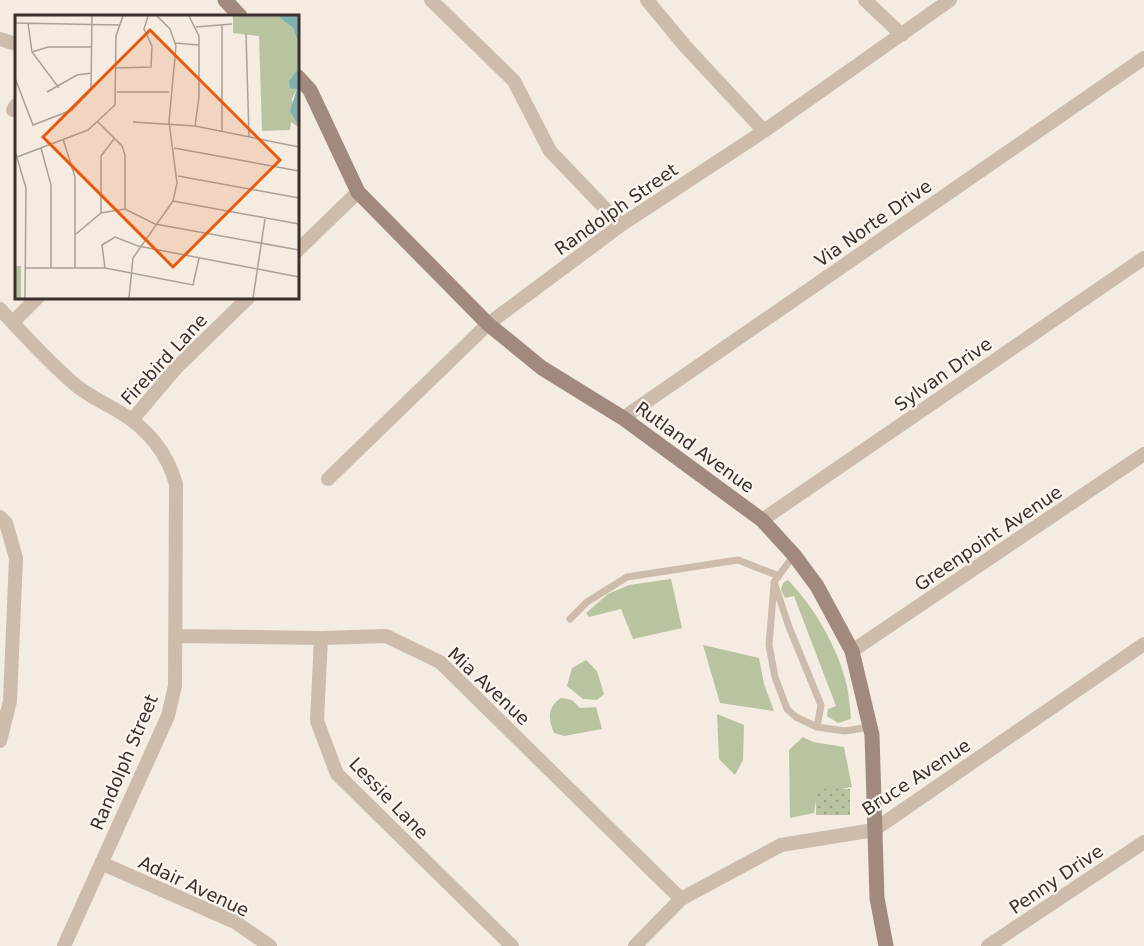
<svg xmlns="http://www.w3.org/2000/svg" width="1144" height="946" font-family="'DejaVu Sans',sans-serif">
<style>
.grass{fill:#b8c4a0}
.park{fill:url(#park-dots)}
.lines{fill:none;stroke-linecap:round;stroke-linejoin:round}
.lane{stroke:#cdbbac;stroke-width:7}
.street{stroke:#cdbbac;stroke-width:14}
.secondary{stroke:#a18a7d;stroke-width:15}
.labels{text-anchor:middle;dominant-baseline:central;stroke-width:4.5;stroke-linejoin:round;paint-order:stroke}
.street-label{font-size:18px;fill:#3b302b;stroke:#fbf5ee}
.inset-road{fill:none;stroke:#aaa098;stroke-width:1.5}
.view{fill:#e8590c;fill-opacity:0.15;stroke:#e8590c;stroke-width:3}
.inset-edge{fill:none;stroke:#3b302b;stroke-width:3}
</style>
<defs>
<pattern id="park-dots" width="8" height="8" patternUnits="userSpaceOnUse" patternTransform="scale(1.5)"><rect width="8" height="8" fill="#b8c4a0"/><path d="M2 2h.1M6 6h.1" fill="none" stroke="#97a083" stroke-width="1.8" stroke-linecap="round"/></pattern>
</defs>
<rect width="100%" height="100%" fill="#f4ebe1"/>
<!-- grass -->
<path class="grass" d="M671 579 682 628 633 639 621 609 589 617 586 613 608 594 629 585Z
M788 580C815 608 838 648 847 686 849 697 850 708 851 719L838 723 827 716 828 709 836 706 794 596 785 598 781 590 783 583Z
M703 645 759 658 764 684 774 711 720 703Z
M586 660 597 671 604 694 597 700 583 699 567 686 572 668Z
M561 698 572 700 580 708 596 707 602 729 564 736 554 733C548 719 547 707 561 698Z
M717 714 744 725 743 760 735 775 719 759Z
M803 737 813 742 844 747 852 787 817 794 814 813 790 818 789 750Z"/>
<!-- park -->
<path class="park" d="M816 789H850V815H816Z"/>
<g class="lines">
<!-- lane -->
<path class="lane" d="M794 555 774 582 789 627 821 705 817 727 845 731 869 727
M774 585 769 645 775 677 787 709 796 717 817 727
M570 619 587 602 627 577 738 560 779 576"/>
<!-- street -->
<path class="street" d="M431 0 514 81 550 151 621 225
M647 0 685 46 764 131
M865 0 902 35
M0 39 16 44
M13 110 16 105
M297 251 358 192
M0 309C23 334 52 366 78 387 91 397 104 403 118 411 147 428 167 452 176 484L175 686 168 716 64 946
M13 322 38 297
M623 418 1144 58
M132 420 176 368 249 297
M328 479 488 324 621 225 764 131 950 0
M0 517 6 523 16 558 10 701 0 741
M762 520 1144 258
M177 636 321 638 386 636 440 662 681 899
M321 638 317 721 337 774 512 946
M852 651 1144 454
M101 863 235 922 270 946
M635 946 681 899 781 845 874 830 1144 644
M988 946 1144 842"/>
<!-- secondary -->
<path class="secondary" d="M225 0 240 16
M297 76 310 90 358 192 488 324 542 368 623 418 762 520 794 555 817 586 852 651 872 735 877 898 886 946"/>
</g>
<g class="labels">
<!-- street labels -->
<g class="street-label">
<text transform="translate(616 209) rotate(-35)">Randolph Street</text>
<text transform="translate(873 223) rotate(-35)">Via Norte Drive</text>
<text transform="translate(164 359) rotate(-47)">Firebird Lane</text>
<text transform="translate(943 374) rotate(-35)">Sylvan Drive</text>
<text transform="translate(695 447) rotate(36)">Rutland Avenue</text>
<text transform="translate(988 538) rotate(-34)">Greenpoint Avenue</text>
<text transform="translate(489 686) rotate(43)">Mia Avenue</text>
<text transform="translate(124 762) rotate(-67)">Randolph Street</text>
<text transform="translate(916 777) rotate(-33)">Bruce Avenue</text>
<text transform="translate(389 798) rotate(46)">Lessie Lane</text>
<text transform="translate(1056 879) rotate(-34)">Penny Drive</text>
<text transform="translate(194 886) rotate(25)">Adair Avenue</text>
</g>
</g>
<!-- overview -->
<g transform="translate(15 15)">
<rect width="284" height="284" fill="#f4ebe1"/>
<path d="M218 1H263L278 13 283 27 284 54 274 66 276 72 282 74 277 84 283 112 276 107 275 115 247 116 244 21 218 18Z" fill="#b8c4a0"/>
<path d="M0 251H6V283H0Z" fill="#b8c4a0"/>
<path d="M263 1H283V27L278 13ZM283 54V110L275 96 282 74 275 73 274 66Z" fill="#7fb0b2"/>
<path class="inset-road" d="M174 1 184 21V82L180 111M0 8 104 10M13 8 17 37 44 73M207 10V116M181 12 217 9M231 19 234 121M160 28 184 30M17 37 33 32H77M100 53 136 52 137 31 129 14 133 1M0 63 18 110 57 95 76 75 77 1M32 77 62 60 77 58M102 77H154M83 107 107 131 110 140V194M118 107 180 111 284 132M48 124 60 162V253M26 133 36 170V253M159 133 284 156M0 136 11 173 10 283M2 142 73 115 100 90 101 21 108 1M163 161 284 183M158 186 284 209M86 198V141L99 124M61 219 86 198 110 194 140 209 284 235M10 253H90L178 270 184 243M90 253 87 230 100 222 123 231 284 262M114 283 118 243 158 186 162 168 154 107 161 31 155 14 142 1M238 283 250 204"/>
<path class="view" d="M135 15 265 145 158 252 28 122Z"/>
<rect width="284" height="284" class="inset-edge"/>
</g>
</svg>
